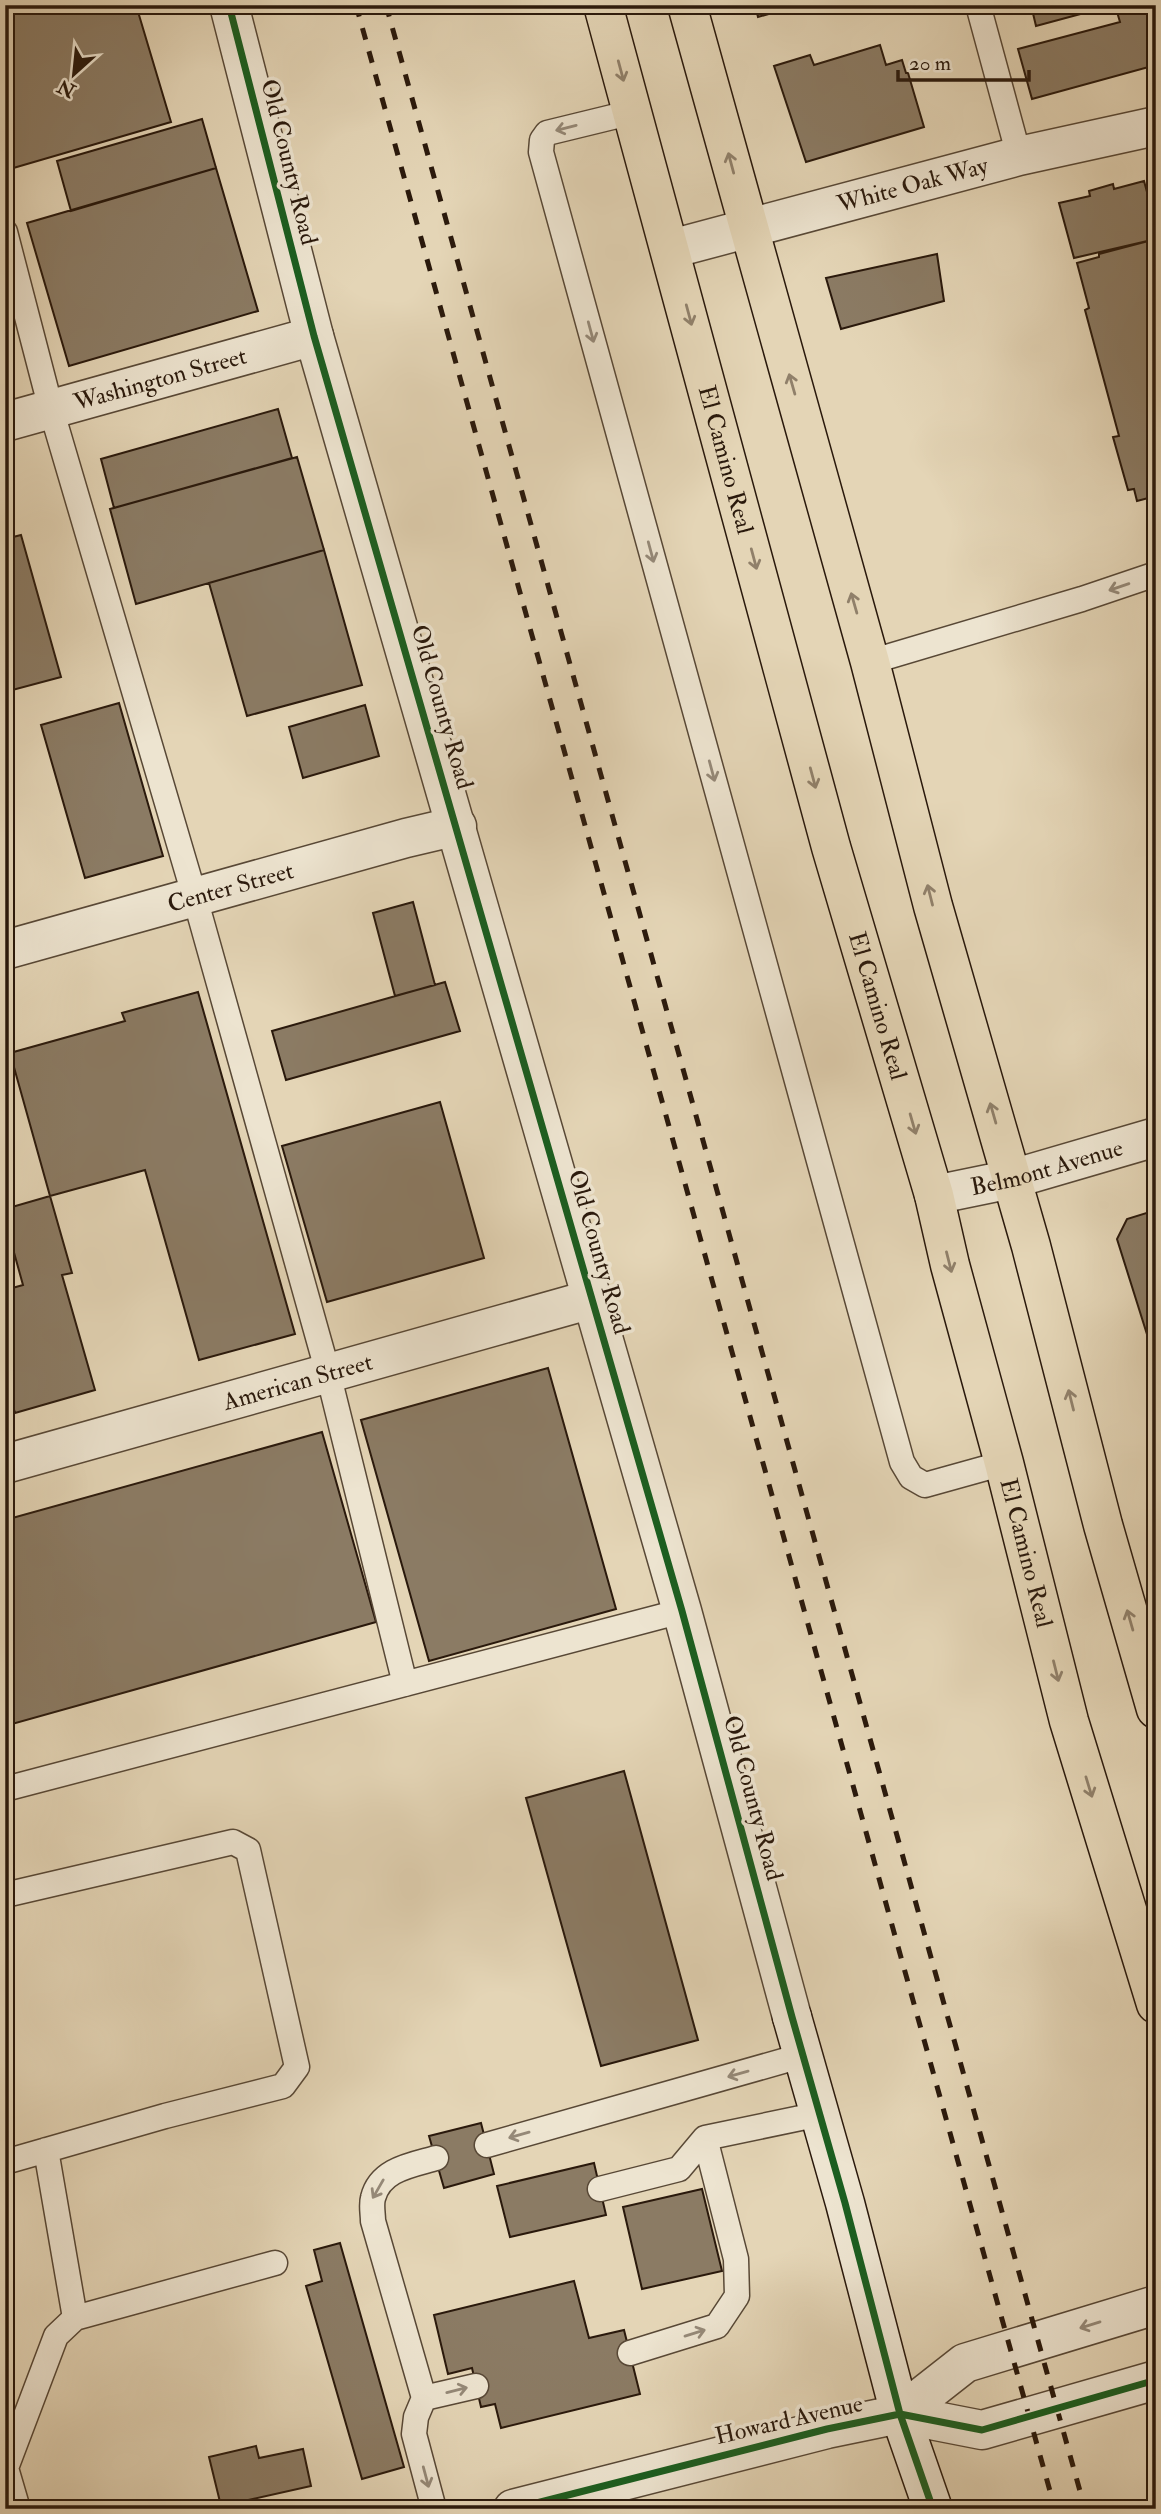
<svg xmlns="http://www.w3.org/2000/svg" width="1161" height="2514" font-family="'IM FELL Double Pica',serif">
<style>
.building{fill:#8b7b64;stroke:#2a190c;stroke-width:2}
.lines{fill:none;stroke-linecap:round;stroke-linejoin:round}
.service-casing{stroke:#584836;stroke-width:27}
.minor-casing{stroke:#584836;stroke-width:41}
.tertiary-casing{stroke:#584836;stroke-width:41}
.secondary-casing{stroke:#2a190c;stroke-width:41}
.primary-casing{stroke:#2a190c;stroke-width:41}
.service{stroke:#ede4d0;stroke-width:24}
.minor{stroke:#ede4d0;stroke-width:38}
.tertiary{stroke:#ede4d0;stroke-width:38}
.secondary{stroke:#ede4d0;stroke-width:38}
.primary{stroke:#e4d5b6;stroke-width:38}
.rail{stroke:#2a190c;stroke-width:5;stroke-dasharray:12 12;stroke-linecap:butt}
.cycleway-casing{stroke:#ede4d0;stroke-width:11}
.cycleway{stroke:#1b5e20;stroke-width:7}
.oneway{stroke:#90806a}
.oneway2{stroke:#958978}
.labels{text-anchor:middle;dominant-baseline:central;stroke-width:7;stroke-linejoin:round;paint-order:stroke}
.street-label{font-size:24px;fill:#2a190c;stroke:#ede4d0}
</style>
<rect width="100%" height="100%" fill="#e4d5b6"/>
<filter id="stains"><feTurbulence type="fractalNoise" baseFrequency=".00286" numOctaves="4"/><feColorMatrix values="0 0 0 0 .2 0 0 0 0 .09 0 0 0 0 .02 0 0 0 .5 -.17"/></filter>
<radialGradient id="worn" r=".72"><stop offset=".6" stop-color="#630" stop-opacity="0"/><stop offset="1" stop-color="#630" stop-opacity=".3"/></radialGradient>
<!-- building -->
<path class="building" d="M5 5H136L171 122 10 169 5 150Z
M755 5H800L758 17Z
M1031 5H1114L1036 26Z
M1115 5H1156V65L1032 99 1018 49 1120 22Z
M880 45 886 65 902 60 906 73H908L924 127 806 162 774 66 810 55 814 65Z
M202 119 216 168 71 211 57 161Z
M216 168 258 311 69 366 27 223Z
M1144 181 1156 225V239L1074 258 1059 203 1090 196 1089 191 1113 184 1114 189Z
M1156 239V496L1137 501 1134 489 1128 490 1113 437 1119 436 1085 310 1089 308 1077 263 1099 257V254Z
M937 254 944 301 841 329 826 278Z
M278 409 292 458 114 508 101 459Z
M297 457 324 550 136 604 110 509Z
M21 535 61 677 5 692V539Z
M324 550 362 685 247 716 209 583Z
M119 703 163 856 85 878 41 725Z
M365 705 379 756 303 778 289 727Z
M413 902 435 985 395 996 373 913Z
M445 982 460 1031 286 1080 272 1031Z
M198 992 295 1334 199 1360 145 1170 50 1196 10 1053 125 1021 122 1013Z
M440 1102 484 1258 327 1302 282 1146Z
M50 1196 72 1273 62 1275 95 1390 15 1413 5 1379V1290L23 1285 5 1220V1209Z
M1156 1210V1363L1117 1239 1127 1219Z
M548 1368 616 1609 429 1661 361 1420Z
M322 1432 376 1622 5 1726V1520Z
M624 1771 698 2040 601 2066 526 1798Z
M481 2123 494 2174 444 2188 429 2136Z
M594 2163 606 2215 510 2237 497 2186Z
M702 2189 722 2271 642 2289 623 2207Z
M340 2243 404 2467 362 2479 306 2286 322 2281 314 2250Z
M574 2281 589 2338 624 2330 640 2394 501 2428 495 2404 481 2407 472 2368 448 2374 434 2315Z
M256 2446 259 2458 303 2449 311 2486 221 2506 209 2457Z"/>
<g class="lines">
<defs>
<path id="service" d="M978 5 1019 156
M633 112 547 133 542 140 541 152 902 1462 911 1477 925 1485 1004 1463
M5 232 51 409 195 898 328 1373 405 1684
M870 662 1082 599 1156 574
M5 1789 682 1611
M5 1895 233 1842 248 1850 297 2067 283 2086 165 2116 5 2162
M487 2145 804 2055
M46 2150 75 2318
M436 2158C412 2165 380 2169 373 2198 371 2205 373 2214 373 2221L424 2398 476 2386
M600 2189 679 2169 705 2138 820 2114
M630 2353 717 2326 737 2296 736 2259 705 2138
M424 2398 416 2417 414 2434 434 2509
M18 2509 6 2468 56 2336 75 2318 275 2263"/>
<g id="minor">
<path id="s1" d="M671 249 1019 156 1156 126"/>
<path id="s2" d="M5 422 314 336"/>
<path id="s3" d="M5 950 406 838 457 826"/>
<path id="s4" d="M934 1195 1012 1179 1156 1137"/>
<path id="s5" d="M5 1464 592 1299"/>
</g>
<path id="tertiary" d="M229 5 314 336 682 1611 792 2017
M900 2414 965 2363 1156 2305
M513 2509 827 2429 900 2414 982 2430 1156 2380"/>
<path id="secondary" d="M792 2017 845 2203 900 2414 933 2509"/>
<g id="primary">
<path id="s6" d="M603 5 831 847 934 1195 950 1265 1004 1463 1069 1721 1156 2004"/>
<path d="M687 5 870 662 933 906 1031 1246 1103 1525 1156 1709"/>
</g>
</defs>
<!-- service casing -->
<use href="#service" class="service-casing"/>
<!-- minor casing -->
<use href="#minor" class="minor-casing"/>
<!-- tertiary casing -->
<use href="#tertiary" class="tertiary-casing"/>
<!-- secondary casing -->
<use href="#secondary" class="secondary-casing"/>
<!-- primary casing -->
<use href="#primary" class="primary-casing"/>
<!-- service -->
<use href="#service" class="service"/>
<!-- minor -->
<use href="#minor" class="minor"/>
<!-- tertiary -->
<use href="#tertiary" class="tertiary"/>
<!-- secondary -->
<use href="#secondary" class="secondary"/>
<!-- primary -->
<use href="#primary" class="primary"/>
<!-- rail -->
<path class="rail" d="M356 5 1055 2509
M386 5 1085 2509"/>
<defs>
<path id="cycleway" d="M229 5 314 336 682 1611 792 2017 845 2203 900 2414 933 2509
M513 2509 827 2429 900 2414 982 2430 1156 2380"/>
</defs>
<!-- cycleway casing -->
<use href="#cycleway" class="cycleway-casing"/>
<!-- cycleway -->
<use href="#cycleway" class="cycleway"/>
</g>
<!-- one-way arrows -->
<defs><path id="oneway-shaft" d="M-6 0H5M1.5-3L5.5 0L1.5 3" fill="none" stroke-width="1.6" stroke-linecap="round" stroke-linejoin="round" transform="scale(1.75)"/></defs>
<g class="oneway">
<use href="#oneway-shaft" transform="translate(621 71) rotate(75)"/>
<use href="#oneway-shaft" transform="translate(731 163) rotate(-105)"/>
<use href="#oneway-shaft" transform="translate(689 315) rotate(75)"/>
<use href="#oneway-shaft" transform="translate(792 384) rotate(-106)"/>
<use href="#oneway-shaft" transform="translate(754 559) rotate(75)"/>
<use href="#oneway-shaft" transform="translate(854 603) rotate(-106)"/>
<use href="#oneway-shaft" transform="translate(813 778) rotate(75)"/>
<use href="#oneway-shaft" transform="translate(930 895) rotate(-104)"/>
<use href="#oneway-shaft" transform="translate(993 1113) rotate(-106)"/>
<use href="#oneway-shaft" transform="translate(913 1124) rotate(74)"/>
<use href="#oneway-shaft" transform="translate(949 1262) rotate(76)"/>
<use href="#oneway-shaft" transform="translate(1071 1400) rotate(-104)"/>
<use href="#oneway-shaft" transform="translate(1130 1620) rotate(-106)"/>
<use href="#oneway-shaft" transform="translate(1056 1671) rotate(76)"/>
<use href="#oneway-shaft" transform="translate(1089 1787) rotate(73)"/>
</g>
<g class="oneway2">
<use href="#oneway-shaft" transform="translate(566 128) rotate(166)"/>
<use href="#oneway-shaft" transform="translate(591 332) rotate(75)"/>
<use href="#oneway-shaft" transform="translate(651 552) rotate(75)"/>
<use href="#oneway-shaft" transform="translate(1119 587) rotate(161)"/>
<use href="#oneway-shaft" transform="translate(712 771) rotate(75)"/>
<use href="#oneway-shaft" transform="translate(738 2074) rotate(164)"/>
<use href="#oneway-shaft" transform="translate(519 2135) rotate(164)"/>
<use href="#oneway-shaft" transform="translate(378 2189) rotate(120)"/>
<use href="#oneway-shaft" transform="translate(1090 2325) rotate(163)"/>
<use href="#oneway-shaft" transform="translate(695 2333) rotate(-17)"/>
<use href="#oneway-shaft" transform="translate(457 2390) rotate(-14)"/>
<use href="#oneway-shaft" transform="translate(426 2477) rotate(75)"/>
</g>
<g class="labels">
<!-- street labels -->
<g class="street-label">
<text transform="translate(289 162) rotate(76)">Old County Road</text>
<text stroke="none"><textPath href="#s1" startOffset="250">White Oak Way</textPath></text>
<text stroke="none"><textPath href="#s2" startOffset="161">Washington Street</textPath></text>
<text stroke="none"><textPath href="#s6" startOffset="471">El Camino Real</textPath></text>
<text transform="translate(442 707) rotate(74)">Old County Road</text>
<text stroke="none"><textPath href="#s3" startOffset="234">Center Street</textPath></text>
<text stroke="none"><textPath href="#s6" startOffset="1038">El Camino Real</textPath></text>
<text stroke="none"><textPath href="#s4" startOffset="116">Belmont Avenue</textPath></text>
<text transform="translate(599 1252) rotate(74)">Old County Road</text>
<text stroke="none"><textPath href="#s5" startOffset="304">American Street</textPath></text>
<text stroke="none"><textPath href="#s6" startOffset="1605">El Camino Real</textPath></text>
<text transform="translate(753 1798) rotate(75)">Old County Road</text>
<text transform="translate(789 2420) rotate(-13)">Howard Avenue</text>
</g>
</g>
<!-- margin -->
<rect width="1161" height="2514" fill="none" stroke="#e4d5b6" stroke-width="28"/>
<rect x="7" y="7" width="1147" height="2500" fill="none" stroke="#2a190c" stroke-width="3.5"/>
<rect x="14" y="14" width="1133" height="2486" fill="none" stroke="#2a190c" stroke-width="2"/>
<!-- north arrow -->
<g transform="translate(74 74) rotate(207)" stroke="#ede4d0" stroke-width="5" paint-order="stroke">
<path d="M0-5L12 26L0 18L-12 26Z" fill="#2a190c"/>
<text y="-10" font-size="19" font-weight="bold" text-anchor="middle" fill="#2a190c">N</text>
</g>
<!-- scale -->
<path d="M898 70v10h131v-10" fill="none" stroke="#2a190c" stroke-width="3.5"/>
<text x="909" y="70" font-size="21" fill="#2a190c" stroke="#ede4d0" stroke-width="5" paint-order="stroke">20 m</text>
<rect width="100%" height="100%" filter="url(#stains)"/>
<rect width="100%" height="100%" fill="url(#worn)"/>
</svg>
